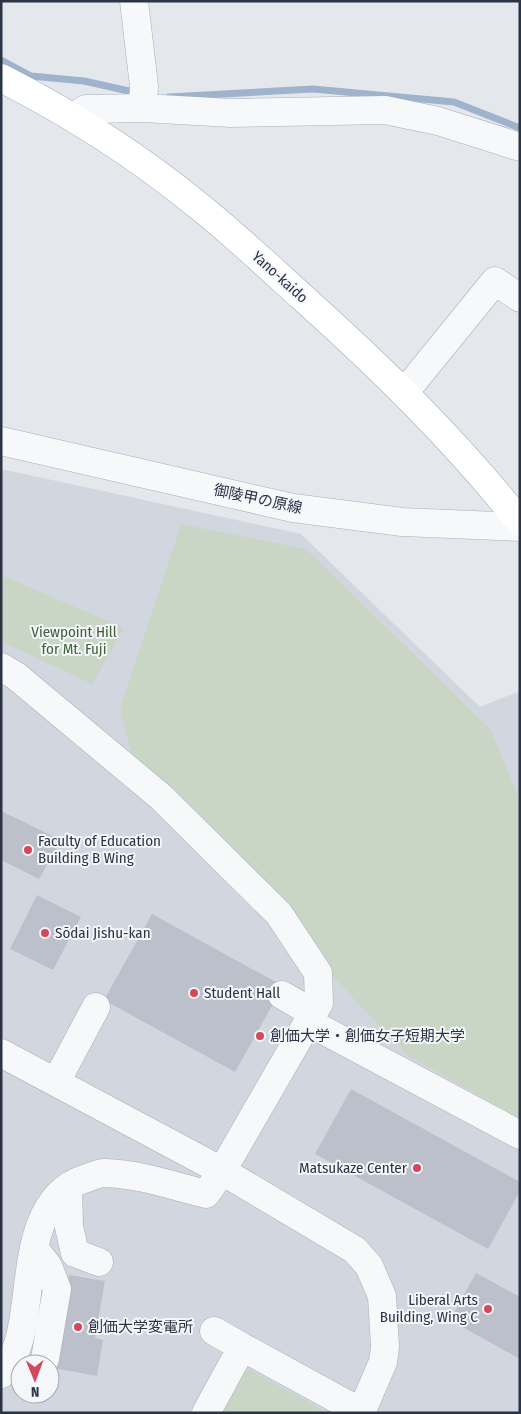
<svg xmlns="http://www.w3.org/2000/svg" width="521" height="1414" font-family="'Fira Sans Condensed','Noto Sans JP',sans-serif">
<style>
.built{fill:#d2d6de;fill-rule:evenodd}
.green{fill:#c9d6c5}
.lines{fill:none;stroke-linecap:round;stroke-linejoin:round}
.stream{stroke:#9fb4cc;stroke-width:7}
.building{fill:#bbc0ca}
.minor-casing{stroke:#a9aeb7;stroke-width:29}
.major-casing{stroke:#a3abb8;stroke-width:29}
.minor{stroke:#f7f8fa;stroke-width:28}
.major{stroke:#fff;stroke-width:28}
.poi-dot{fill:#d1495b;stroke:#f4f6f9;stroke-width:2}
.labels{text-anchor:middle;dominant-baseline:central;stroke-width:4;stroke-linejoin:round;paint-order:stroke}
.street-label{font-size:15px;fill:#2b3445;stroke:#f4f6f9}
.park-label{font-size:15px;fill:#3f6138;stroke:#f4f6f9}
.poi-label{font-size:15px;fill:#2b3445;stroke:#f4f6f9;text-anchor:start}
</style>
<rect width="100%" height="100%" fill="#e4e7ec"/>
<!-- built -->
<path class="built" d="M1 469 301 534 480 707 520 691V1413H1ZM20 1364H50V1394H20Z"/>
<!-- green -->
<path class="green" d="M181 524 306 549 490 729 520 800V1118L408 1056 312 955 140 787 120 709Z
M1 575 124 628 92 684 1 641Z
M243 1366 328 1413H218Z"/>
<g class="lines">
<!-- stream -->
<path class="stream" d="M1 60 31 76 84 81 138 93
M169 97 313 89 454 102 520 128"/>
</g>
<!-- building -->
<path class="building" d="M1 811 61 840 39 879 1 860Z
M37 895 81 917 53 970 10 949Z
M152 914 283 986 235 1072 104 1000Z
M351 1089 520 1182V1191L488 1249 315 1154Z
M476 1273 520 1297V1359L450 1320Z
M69 1275 105 1281 95 1338 103 1340 97 1376 53 1368Z"/>
<g class="lines">
<defs>
<path id="minor" d="M134 1 144 86 143 108
M73 117 86 109 143 108 231 113 385 110 438 121 520 147
M404 393 495 281 520 298
M1 441 293 508 402 522 520 527
M1 667 16 676 161 797 279 914 318 973 319 1003 222 1171 206 1194C173 1186 140 1174 105 1173 98 1173 90 1177 84 1179 21 1200 34 1295 18 1344 15 1355 7 1365 1 1374
M282 995 313 1013
M308 1022 520 1135
M1 1053 222 1171 355 1250 369 1266 382 1296 385 1347 383 1362 361 1413
M56 1082 96 1007
M68 1188 69 1227 75 1253 99 1262
M34 1248 48 1266 57 1289 45 1359
M214 1331 242 1347
M206 1413 242 1347 361 1412"/>
<path id="major" d="M1 78C72 114 139 157 200 207 235 235 269 267 302 297 380 367 455 440 520 522"/>
</defs>
<!-- minor casing -->
<use href="#minor" class="minor-casing"/>
<!-- major casing -->
<use href="#major" class="major-casing"/>
<!-- minor -->
<use href="#minor" class="minor"/>
<!-- major -->
<use href="#major" class="major"/>
</g>
<!-- markers -->
<g class="poi-dot">
<circle cx="28" cy="850" r="5"/>
<circle cx="45" cy="933" r="5"/>
<circle cx="194" cy="993" r="5"/>
<circle cx="260" cy="1036" r="5"/>
<circle cx="417" cy="1168" r="5"/>
<circle cx="488" cy="1309" r="5"/>
<circle cx="78" cy="1327" r="5"/>
</g>
<g class="labels">
<!-- street labels -->
<g class="street-label">
<text transform="translate(280 277) rotate(42)">Yano-kaido</text>
<text transform="translate(258 499) rotate(12)">御陵甲の原線</text>
</g>
<!-- park labels -->
<g class="park-label">
<text x="74" y="632">Viewpoint Hill<tspan x="74" dy="17">for Mt. Fuji</tspan></text>
</g>
<!-- poi labels -->
<g class="poi-label">
<text x="38" y="841">Faculty of Education<tspan x="38" dy="17">Building B Wing</tspan></text>
<text x="55" y="933">Sōdai Jishu-kan</text>
<text x="204" y="993">Student Hall</text>
<text x="270" y="1036">創価大学・創価女子短期大学</text>
<text x="407" y="1168" text-anchor="end">Matsukaze Center</text>
<text x="478" y="1300" text-anchor="end">Liberal Arts<tspan x="478" dy="17">Building, Wing C</tspan></text>
<text x="88" y="1327">創価大学変電所</text>
</g>
</g>
<!-- border -->
<rect width="521" height="1414" fill="none" stroke="#2b3445" stroke-width="5"/>
<!-- north arrow -->
<g transform="translate(35 1379) rotate(179)"><circle r="24" fill="#f4f6f9" stroke="#a4a8b1"/>
<path d="M0-4L9 19L0 12L-9 19Z" fill="#d1495b"/>
<text y="-8" font-size="14" font-weight="bold" text-anchor="middle" fill="#2b3445">N</text>
</g>
</svg>
